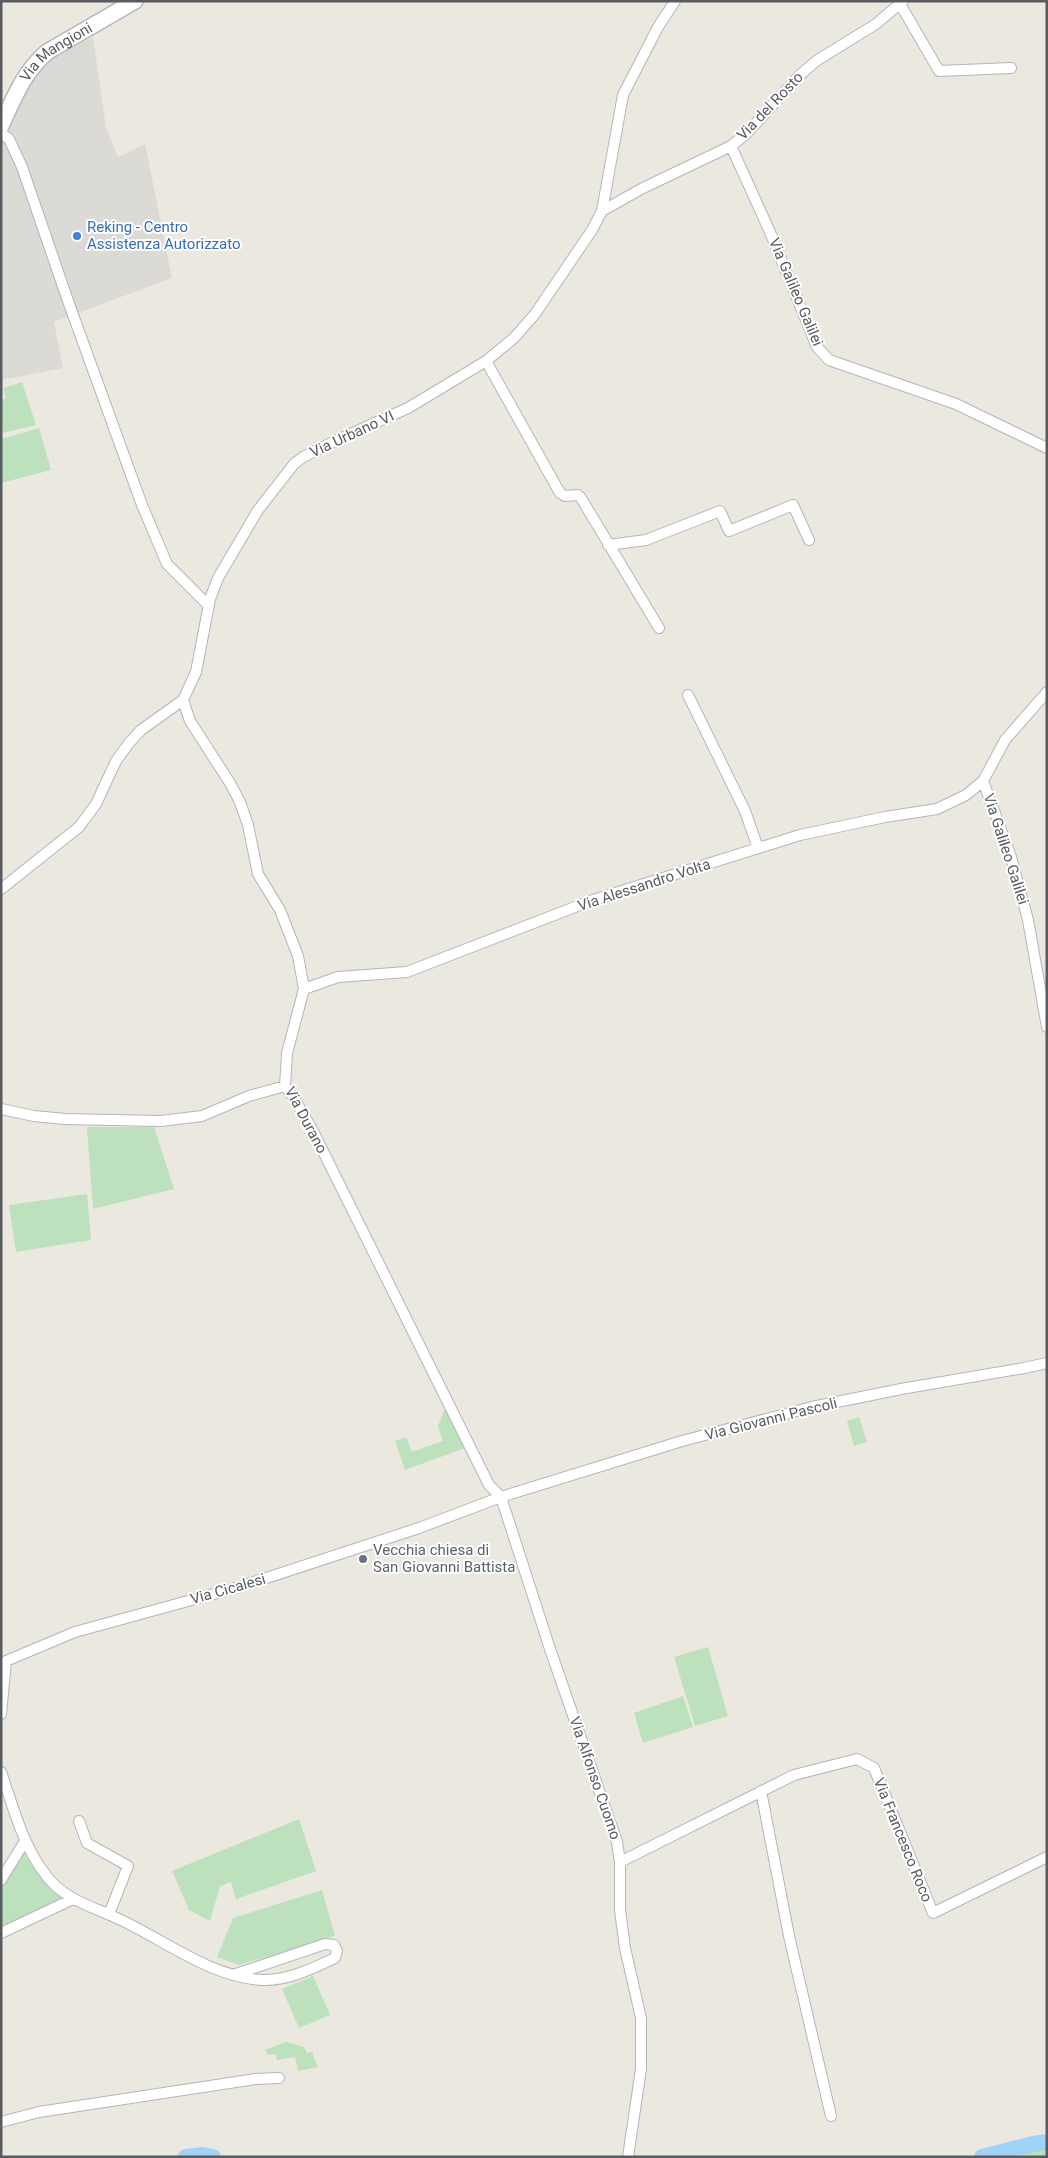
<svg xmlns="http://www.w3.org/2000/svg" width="1048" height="2158" font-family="Roboto,sans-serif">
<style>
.industrial{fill:#dcdad4}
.green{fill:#bde1bd}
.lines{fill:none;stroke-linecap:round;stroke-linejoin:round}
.river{stroke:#a1d3f9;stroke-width:16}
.street-casing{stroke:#b2b6ba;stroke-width:12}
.secondary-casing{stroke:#b3b7bc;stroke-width:18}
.street{stroke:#fff;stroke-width:10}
.secondary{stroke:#fff;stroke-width:15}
.shop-dot{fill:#3f7fe0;stroke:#fff;stroke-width:2}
.worship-dot{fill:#6b7280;stroke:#fff;stroke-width:2}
.labels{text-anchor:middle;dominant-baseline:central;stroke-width:4;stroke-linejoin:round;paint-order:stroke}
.street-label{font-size:15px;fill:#585c60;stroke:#fff}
.shop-label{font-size:15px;fill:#366cbe;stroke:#fff;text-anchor:start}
.worship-label{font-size:15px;fill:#5b616d;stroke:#fff;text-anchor:start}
</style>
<rect width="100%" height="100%" fill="#ebe8e0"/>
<!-- industrial -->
<path class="industrial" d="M93 37 106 128 118 157 145 144 172 278 54 322 63 368 1 380V140L10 130 20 94 49 59Z"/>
<!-- green -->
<path class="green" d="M22 382 36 425 3 433 1 426V400L6 398 3 388Z
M39 428 51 470 1 483V439Z
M87 1127H154L174 1189 93 1209Z
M87 1194 91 1240 16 1252 9 1205Z
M446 1406 465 1448 405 1470 395 1441 406 1437 412 1452 443 1441 438 1426Z
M859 1417 867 1442 854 1446 847 1421Z
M708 1647 728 1716 695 1726 674 1657Z
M683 1696 693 1727 643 1743 634 1713Z
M299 1819 316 1871 236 1899 231 1882 220 1886 210 1921 189 1910 172 1871Z
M23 1850C34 1870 48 1883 64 1899L1 1927V1891Z
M322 1890 335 1936 239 1965 217 1957 233 1918Z
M313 1976 330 2015 299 2028 282 1989Z
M286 2042 304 2047 307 2053 312 2052 318 2067 298 2071 295 2057 277 2060 276 2054 268 2055 265 2050Z
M1034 2146 1047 2148V2157H987Z"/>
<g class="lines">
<!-- river -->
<path class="river" d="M186 2157 203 2155 213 2157
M982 2157 1033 2144 1047 2142"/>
<defs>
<path id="street" d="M900 4 939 71 1011 68
M1 133 9 139 22 167 68 301 142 505 167 564 209 606
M731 146 770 232 817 347 829 360 956 404 1047 448
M602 211 643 188 731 146 746 134 800 75 816 61 876 24 903 1
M486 361 560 493 565 496 578 495 581 498 659 628
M608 545 646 540 720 511 729 531 793 505 809 540
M1047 692 1005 740 983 781 1011 857 1028 920 1047 1027
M688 695 745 811 758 848
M183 700 190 721 230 783 240 802 248 825 258 874 280 910 298 956 304 989 287 1053 285 1086 292 1095 313 1131 489 1485 501 1497 550 1649 617 1842 620 1862V1910L625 1948 641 2018V2069L628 2157
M1 889 79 827 96 804 116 761 129 743 141 730 183 700 196 672 210 599 218 578 258 510 294 464 303 457 335 441 408 408 486 361 514 338 535 314 592 230 602 211 623 95 658 27 675 1
M304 989 338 977 407 972 593 900 800 835 885 817 937 809 966 795 983 781
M1 1109 34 1116 65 1119 161 1121 202 1116 249 1096 285 1086
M1 1714 6 1661 75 1632 239 1587 419 1528 501 1497 682 1441 812 1407 901 1389 1024 1368 1047 1363
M1 1772C14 1809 23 1848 49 1879 65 1898 87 1905 110 1915 160 1936 207 1977 263 1980 287 1981 314 1968 335 1958L337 1951 334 1945 325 1944 233 1975
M761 1791 789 1936 831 2116
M79 1821 87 1843 128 1866 109 1914
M620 1862 794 1775 857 1759 874 1768 933 1913 1047 1857
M1 1880 25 1841
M1 1933 73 1899
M1 2122 39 2112 256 2079 279 2078"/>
<g id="secondary">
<path id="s1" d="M1 126C14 98 23 73 47 52L135 1"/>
</g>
</defs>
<!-- street casing -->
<use href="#street" class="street-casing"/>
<!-- secondary casing -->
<use href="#secondary" class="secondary-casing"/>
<!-- street -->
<use href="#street" class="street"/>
<!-- secondary -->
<use href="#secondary" class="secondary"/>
</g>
<!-- markers -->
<circle class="shop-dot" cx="77" cy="236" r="5"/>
<circle class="worship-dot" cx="363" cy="1559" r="5"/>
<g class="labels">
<!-- street labels -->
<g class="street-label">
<text stroke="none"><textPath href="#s1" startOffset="95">Via Mangioni</textPath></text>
<text transform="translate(770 106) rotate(-46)">Via del Rosto</text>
<text transform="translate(796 292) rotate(67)">Via Galileo Galilei</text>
<text transform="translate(352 434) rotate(-25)">Via Urbano VI</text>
<text transform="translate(1006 849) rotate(72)">Via Galileo Galilei</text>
<text transform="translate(644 885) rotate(-18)">Via Alessandro Volta</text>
<text transform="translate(306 1120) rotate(62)">Via Durano</text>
<text transform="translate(771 1419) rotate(-14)">Via Giovanni Pascoli</text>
<text transform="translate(228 1589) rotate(-16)">Via Cicalesi</text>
<text transform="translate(595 1778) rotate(71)">Via Alfonso Cuomo</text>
<text transform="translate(903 1840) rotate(68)">Via Francesco Roco</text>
</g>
<!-- shop labels -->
<g class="shop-label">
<text x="87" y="227">Reking - Centro<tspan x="87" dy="17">Assistenza Autorizzato</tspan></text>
</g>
<!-- worship labels -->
<g class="worship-label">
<text x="373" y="1550">Vecchia chiesa di<tspan x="373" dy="17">San Giovanni Battista</tspan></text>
</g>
</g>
<!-- border -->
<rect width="1048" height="2158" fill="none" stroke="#585c60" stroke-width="5"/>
</svg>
